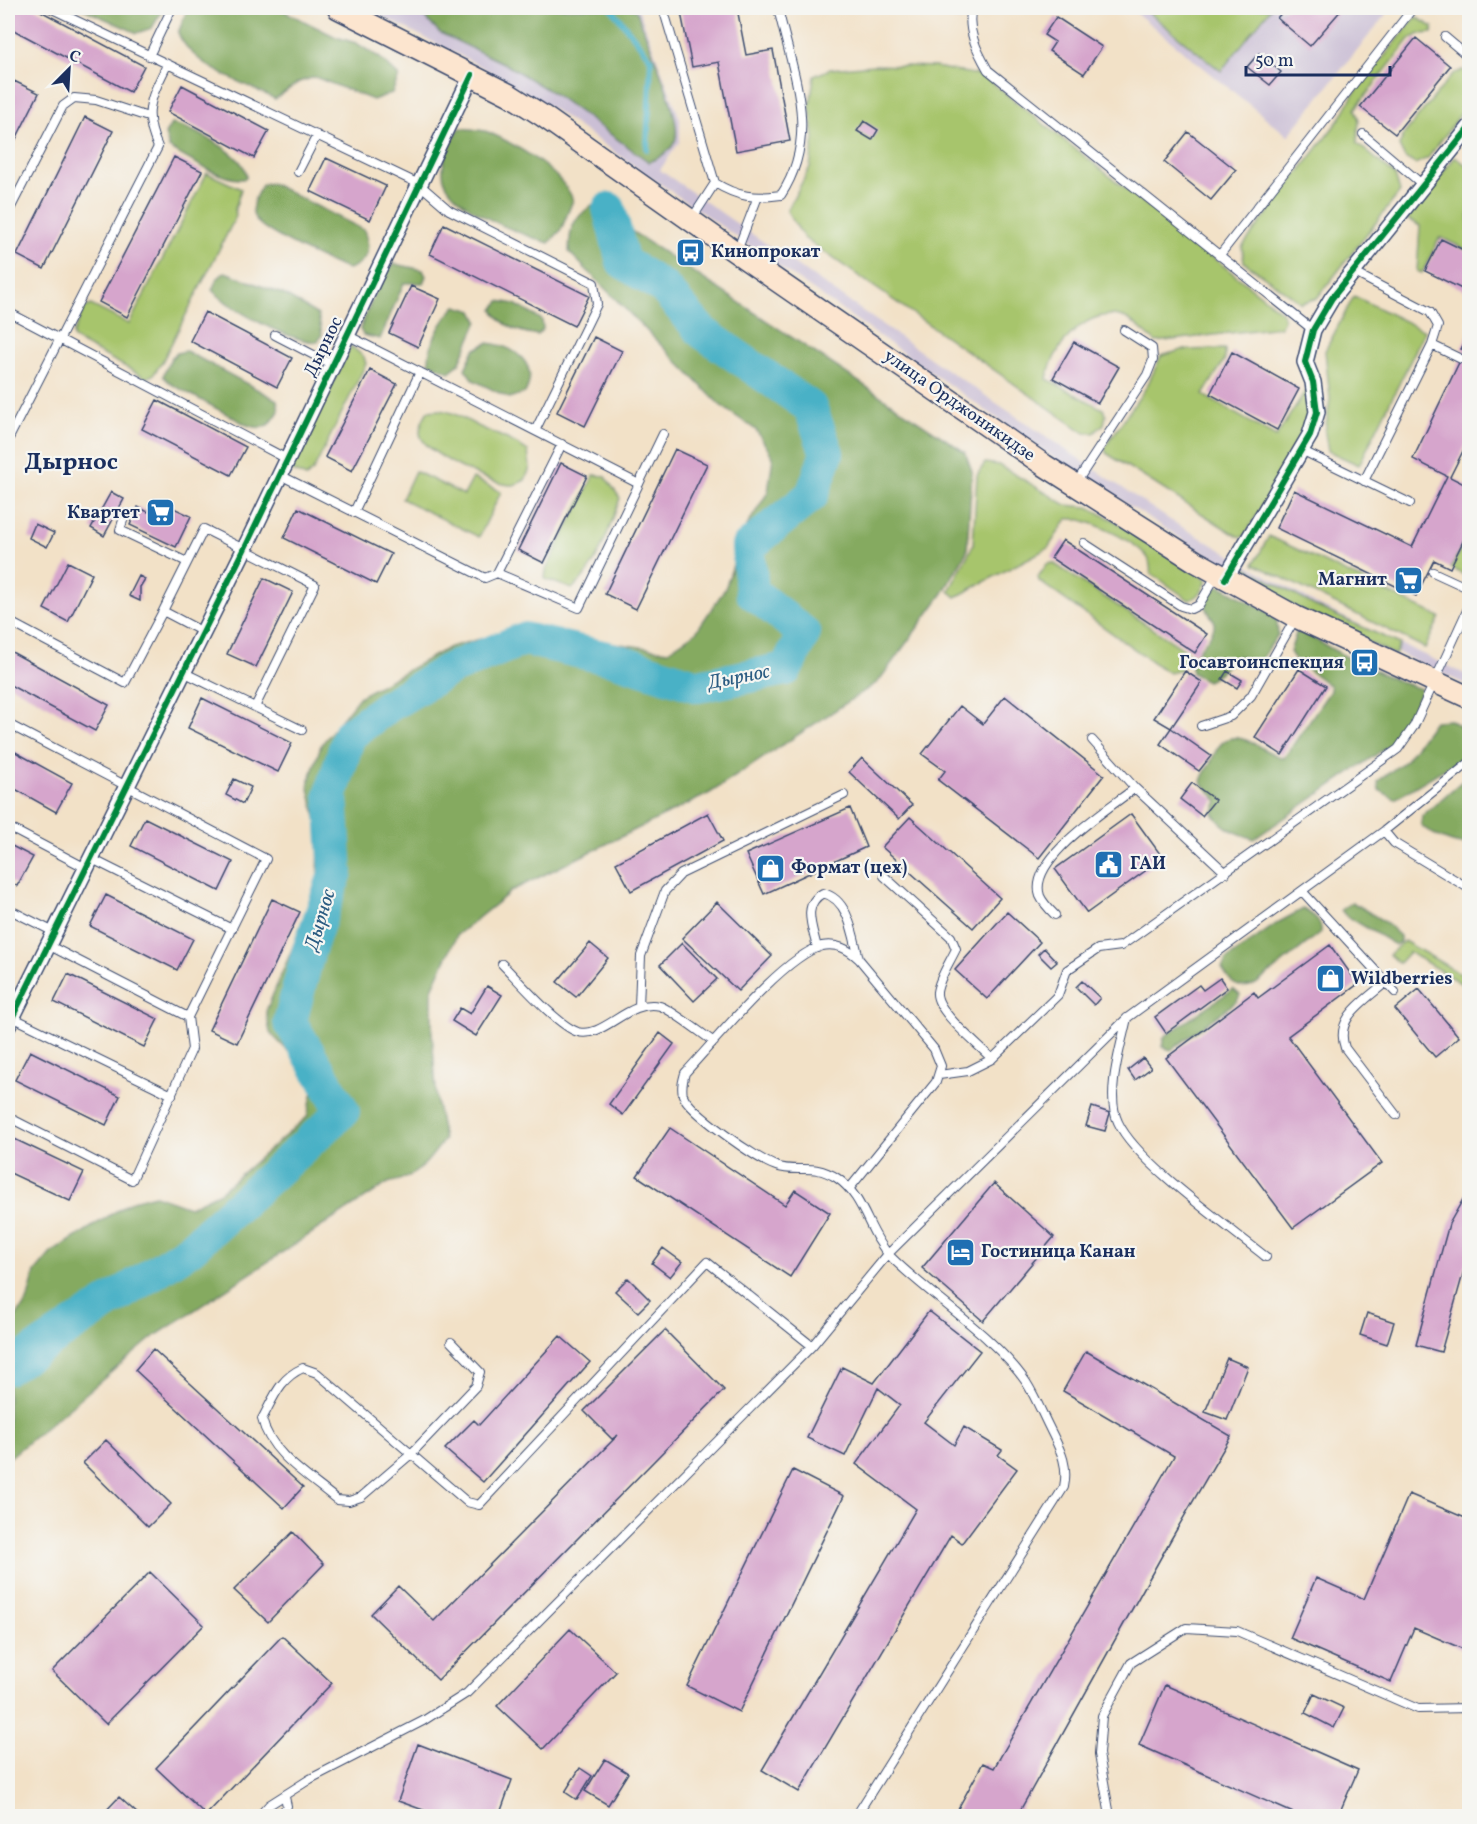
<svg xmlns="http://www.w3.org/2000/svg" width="1477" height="1824" font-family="Vollkorn,serif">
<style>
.industrial{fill:#cbbfd5}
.green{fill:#a7c56c;stroke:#617a65;stroke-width:1.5}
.forest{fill:#85aa60;stroke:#506c5f;stroke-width:1.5}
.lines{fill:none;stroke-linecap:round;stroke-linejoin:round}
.stream{stroke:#48b1c6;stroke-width:6}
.river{stroke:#48b1c6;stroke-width:34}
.building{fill:#d6a5cc}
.lane-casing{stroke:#3b4a6e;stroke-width:10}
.street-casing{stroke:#3b4a6e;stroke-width:18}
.secondary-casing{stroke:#3b4a6e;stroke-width:24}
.lane{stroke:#fff;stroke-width:8}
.street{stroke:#fff;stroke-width:15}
.secondary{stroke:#fce5cf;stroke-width:21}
.cycleway-casing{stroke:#f6f6f2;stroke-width:10}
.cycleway{stroke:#00873e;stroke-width:6}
.labels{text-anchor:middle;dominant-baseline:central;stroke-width:4.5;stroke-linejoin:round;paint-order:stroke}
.poi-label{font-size:18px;font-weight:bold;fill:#1b2f5e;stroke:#f6f6f2;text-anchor:start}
.street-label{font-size:18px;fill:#1b2f5e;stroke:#f6f6f2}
.water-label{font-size:20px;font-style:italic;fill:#2b5c82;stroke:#f6f6f2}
.district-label{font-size:24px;font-weight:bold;fill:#1b2f5e;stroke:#f6f6f2}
</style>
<rect width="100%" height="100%" fill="#f6f6f2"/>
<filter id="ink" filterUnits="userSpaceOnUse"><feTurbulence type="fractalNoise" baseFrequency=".0167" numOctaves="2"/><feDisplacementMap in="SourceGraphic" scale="12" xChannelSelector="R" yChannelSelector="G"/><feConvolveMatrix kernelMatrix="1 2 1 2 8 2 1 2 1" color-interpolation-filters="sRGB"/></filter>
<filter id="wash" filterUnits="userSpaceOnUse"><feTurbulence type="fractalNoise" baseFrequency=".008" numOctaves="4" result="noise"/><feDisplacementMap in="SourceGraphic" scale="24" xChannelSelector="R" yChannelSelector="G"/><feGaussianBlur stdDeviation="1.35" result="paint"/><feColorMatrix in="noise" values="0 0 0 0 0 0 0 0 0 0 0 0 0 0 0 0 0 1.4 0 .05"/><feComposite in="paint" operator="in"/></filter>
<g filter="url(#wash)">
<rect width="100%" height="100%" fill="#f2e1c7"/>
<!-- industrial -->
<path class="industrial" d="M366 8H638L680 119V141L660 170 940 365 1170 520 1316 604 1469 676V686L1301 607 1201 551 1050 455 550 107 477 64Z
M934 8H988L983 14 959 21 940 14Z
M1130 8H1391L1288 136Z"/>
<!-- green -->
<path class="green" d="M1143 8H1271L1221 71Z
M1416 17 1433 27 1432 33 1420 34 1410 39 1355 109 1359 120 1357 143 1395 175 1400 192 1317 298 1301 303 1244 262 1242 247 1341 117 1353 95Z
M874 65 935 67 983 76 1282 312 1284 320 1280 327 1156 342C1147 335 1136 323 1126 318 1089 303 1052 347 1047 379L1103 409 1106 415 1104 424 1094 433H1085L804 238 787 211 810 167 814 138 810 106 814 76 830 69Z
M1462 70 1469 72V103L1428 158 1415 164 1405 158 1399 146 1404 134 1452 75Z
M1455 157 1469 167V251L1440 237 1422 273 1417 271 1420 226 1406 218Z
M207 173 241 189 235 209 236 216 162 362 153 375 146 378 74 339 73 334 84 308 91 305 129 324Z
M1354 296 1425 331 1359 465 1328 451 1325 433 1330 399 1325 351Z
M351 346 364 357 366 364 313 471 306 477 290 470Z
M1225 349V359L1203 395 1276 437 1307 388 1310 409 1306 434 1244 537 1237 536 1106 453 1105 447 1147 386 1161 356 1182 350Z
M439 410C457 412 466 421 482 428 501 437 509 438 528 451L530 468 525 480C521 482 516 485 512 485 493 485 421 453 420 433 420 425 424 417 428 411Z
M985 463 999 465 1066 505 1088 507 1117 522 1205 578 1207 580C1203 590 1200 597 1189 600L1151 573C1150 568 1150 562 1148 558 1137 542 1085 516 1067 519L1048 548 956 597 949 591 973 545 977 475Z
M415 471 464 495 473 478 501 492 479 537 402 499Z
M594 475 605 476 620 498C610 527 597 569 572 589L545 579 546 570Z
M1469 531V564L1464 575 1451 568Z
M1269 536 1440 617 1425 648 1254 564Z
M1053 563 1185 650 1188 655 1180 670 1170 673 1164 670 1039 581 1038 577 1047 564Z
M1244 566 1315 606 1400 644 1395 655 1303 611 1238 576Z
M1404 941 1466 977 1462 984 1409 952 1399 963 1389 955Z"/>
<!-- forest -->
<path class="forest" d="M81 8H164L152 28 137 33Z
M188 8H278L336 37 356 43 379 57 399 76 392 93 373 100 315 77 299 82 275 99C243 82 193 68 178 33Z
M418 8H632L637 12C646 38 681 114 676 138 673 150 660 158 649 162L553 93 505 64 440 33 419 12Z
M171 124C190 126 250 156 246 178 229 185 184 157 169 148L165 134Z
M460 128C469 129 480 129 488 132 515 144 563 172 573 200L561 230 549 243C520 234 461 212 446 184 437 167 450 141 460 128Z
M271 183 364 230C371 248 369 262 348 269 330 263 266 234 256 220 248 208 256 195 262 185Z
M592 205 965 452 972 471 967 551 943 593 878 682 710 793 513 890 457 935 432 989V1032L437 1104 444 1140C426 1164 418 1177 388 1183L152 1338 8 1459V1321L13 1320 27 1302 35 1272 51 1253 132 1201 155 1195 189 1207 220 1192 307 1117 313 1091 299 1062 270 1033 266 1011 318 887 319 829 308 785 321 745 360 696 450 647 518 629 668 651 696 632 725 589 745 529 768 492 773 457 756 430 720 405 569 252C570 227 571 221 592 205Z
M395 264 423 270 426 276 423 283H404L380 339 363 335 360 329 383 274Z
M225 272 285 295 318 315 322 334 318 342C288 341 233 311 212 290L217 279Z
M499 301 515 304 542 320 543 329 538 335C519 332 503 327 493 310Z
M456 306 473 311 478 321 459 364 449 372 429 363C428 343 442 320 456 306Z
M487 343C515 346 540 364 525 393L509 398 473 380 465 369 474 350Z
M186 351 277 400 279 411C270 426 264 431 247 425L171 384 163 376 171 358 177 353Z
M1221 586 1268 612 1277 621 1278 635 1258 664 1239 656C1225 663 1221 676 1207 681L1192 673C1188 652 1213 642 1215 622 1203 606 1202 603 1216 587Z
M1303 632C1342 656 1378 675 1421 689L1412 714 1390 745 1254 839C1238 833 1222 829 1213 813L1218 801 1201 782C1203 772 1210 766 1213 757 1230 716 1259 752 1284 758L1330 691V686L1295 660 1290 652 1296 633Z
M1450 720 1462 727 1469 737 1464 757 1395 799 1379 790 1378 781 1406 760 1434 721Z
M1469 779V844C1456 846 1431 835 1421 825L1422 816 1461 782Z
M1352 902 1385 922 1400 936V942L1395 945 1345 915 1341 910Z
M1303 909C1312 914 1322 920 1321 932L1256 984C1238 991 1231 984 1222 968L1227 959 1279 922Z
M1233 989 1240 995 1237 1001 1171 1050 1162 1047 1164 1037Z"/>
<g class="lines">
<!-- stream -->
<path class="stream" d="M611 8 651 59 647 149"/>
<!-- river -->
<path class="river" d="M8 1368 190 1249 343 1111 290 1022 308 953 336 872 331 795 349 735 388 706 450 669 524 639 616 660 698 686 786 669 804 633 752 592 748 547 812 495 827 453 810 407 702 332 664 288 623 262 609 209"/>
</g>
<g id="blocks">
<!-- building -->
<path class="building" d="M8 8H35L144 66 130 92 8 27Z
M680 8H737L746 55 773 50 790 141 736 151 719 62 692 67Z
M1286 8H1343L1310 46 1277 18Z
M1056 17 1102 47 1084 74 1049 51 1055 42 1044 35Z
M1416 38 1450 66 1395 134 1360 107Z
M1259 53 1281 72 1270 85 1247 67Z
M14 81 39 93 8 155V94Z
M182 85 269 131 254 158 168 112Z
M85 117 113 131 44 269 17 255Z
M864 121 878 130 872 140 857 131Z
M1188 132 1236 170 1211 200 1164 162Z
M174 157 202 171 127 317 99 302Z
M326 158 386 186 370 220 310 191Z
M444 224 589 296 574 326 430 254Z
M1441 239 1470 253V293L1425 271Z
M411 286 440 299 418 347 389 333Z
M205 312 292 358 277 387 190 341Z
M1470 331V437L1450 477 1470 487V527L1450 568 1434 560 1416 596 1276 528 1294 490 1412 547 1447 476 1413 459 1465 350 1461 349Z
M594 337 622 351 585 426 557 412Z
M1074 342 1119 367 1098 403 1053 378Z
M1232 352 1299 389 1277 430 1210 394Z
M370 370 397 384 352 471 325 457Z
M157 400 246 447 231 475 142 429Z
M675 449 707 464 636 609 605 594Z
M561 463 587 476 544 563 518 550Z
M111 492 124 499 104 536 91 528Z
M154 499 191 516 176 547 130 525 138 507 148 512Z
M298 508 391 554 376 584 284 538Z
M35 524 54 533 47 547 29 538Z
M1063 540 1207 634 1195 653 1051 558Z
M68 562 92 574 68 622 44 609Z
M139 576 145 579 140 587V601L129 596Z
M264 578 293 592 256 667 227 654Z
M8 650 109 705 95 731 8 684Z
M1299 669 1326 686 1282 755 1255 737Z
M1185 671 1202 682 1171 728 1154 718Z
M1227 671 1242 680 1237 688 1222 679Z
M1005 696 1104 775 1039 858 938 780 945 771 922 754 960 706 983 724Z
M202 698 292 743 278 772 188 728Z
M1171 728 1211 756 1199 771 1160 744Z
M8 748 72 783 56 812 8 785Z
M862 758 912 805 899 819 849 772Z
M234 779 251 787 243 804 226 795Z
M1192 783 1215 800 1202 816 1180 799Z
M850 808 866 847 764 894 746 854Z
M708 813 723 841 631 891 616 863Z
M1131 814 1163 858 1087 913 1055 869Z
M910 817 1000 898 973 928 882 847Z
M145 818 233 862 219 891 131 846Z
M8 844 33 857 17 886 8 880Z
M106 895 193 939 177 970 90 926Z
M272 899 300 912 237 1043 209 1030Z
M717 902 772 956 738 991 682 938Z
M1007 912 1040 942 987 999 955 970Z
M590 943 608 958 576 997 557 982Z
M682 943 717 979 694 1001 660 965Z
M1330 945 1358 984 1288 1036 1382 1163 1293 1228 1166 1058 1254 992 1258 998Z
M1044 948 1057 962 1051 967 1038 954Z
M68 974 158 1019 144 1047 54 1002Z
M1220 978 1227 988 1166 1033 1155 1017 1199 985 1203 990Z
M1082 981 1100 998 1094 1005 1076 987Z
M487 986 502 995 476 1036 452 1021 460 1008 470 1014Z
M1419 989 1459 1037 1435 1057 1395 1009Z
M660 1033 674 1044 623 1115 609 1104Z
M30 1051 120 1096 106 1125 15 1080Z
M1143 1058 1151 1068 1135 1080 1128 1070Z
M1092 1107 1110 1113 1105 1131 1086 1126Z
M670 1128 785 1205 795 1190 830 1213 790 1277 637 1176Z
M8 1136 84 1172 70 1201 8 1172Z
M994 1183 1054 1237 983 1321 922 1268Z
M1470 1187V1249L1441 1352 1416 1345 1449 1224Z
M663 1248 682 1262 670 1277 652 1263Z
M628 1278 650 1300 638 1312 615 1291Z
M929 1311 980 1351 924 1422 954 1445 964 1427 1002 1450 998 1455 1017 1469 962 1543 951 1535 799 1792 762 1770 916 1509 856 1464 900 1405 878 1388 845 1456 807 1438 842 1367 874 1383Z
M1367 1313 1394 1322 1387 1344 1360 1335Z
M665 1330 724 1390 438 1680 371 1614 398 1586 434 1621 618 1435 612 1439 584 1411Z
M560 1336 590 1362 483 1482 445 1449 474 1420 479 1425Z
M153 1349 303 1487 284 1508 135 1370Z
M1086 1351 1231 1436 1170 1541 1017 1816H954L983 1763 994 1768 1174 1456 1063 1391Z
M1227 1358 1248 1367 1227 1420 1205 1412Z
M106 1440 171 1504 148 1527 83 1463Z
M793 1470 844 1496 739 1712 687 1686Z
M1409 1494 1470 1520V1652L1414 1628 1391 1682 1290 1638 1316 1578 1364 1599Z
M293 1532 324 1564 268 1622 234 1590Z
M150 1572 204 1625 106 1724 52 1671Z
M570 1629 616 1672 543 1749 497 1706Z
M282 1636 332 1683 206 1815 156 1768Z
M1165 1685 1358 1770 1338 1816H1300L1139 1745Z
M1314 1694 1344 1708 1334 1728 1305 1713Z
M418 1744 512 1780 499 1816H440L398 1801Z
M605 1759 628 1773 608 1805 585 1791Z
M580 1768 592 1776 577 1800 565 1792Z
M119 1797 140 1816H101Z"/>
</g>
</g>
<g filter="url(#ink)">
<use href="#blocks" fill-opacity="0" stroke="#3b4a6e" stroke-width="1.5"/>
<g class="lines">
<defs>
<path id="lane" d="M50 8 419 184 449 210 594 283 597 304 535 431
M663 8 715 183C738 197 754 199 781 195 821 134 792 72 778 8
M972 8C966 29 977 51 988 70L1313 330
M1445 37 1470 58
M149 56 172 8
M1363 134 1423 185
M298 172 317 135
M8 213 63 106 74 98 96 100 148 117
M691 220 715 183
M737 251 757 199
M1219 256 1413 8
M1353 272 1430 312 1438 326 1432 345 1364 481
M8 312 287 459
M275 335 333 365
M347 335 639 484
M1432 345 1461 359
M8 440 158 147C142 112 151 98 167 65
M1301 450 1410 503
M280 475 485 578 497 573 579 608 663 434
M1076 483 1147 375 1153 360 1152 348 1124 330
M354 512 420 372
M125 514 120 530 187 562
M1084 543 1181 606 1191 609 1199 605 1216 576
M1433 572 1470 589
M497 573 562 444
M8 621 125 683 163 611
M203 632 163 611 204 529 315 585 255 707
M183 672 302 730
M8 724 266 859 188 1017 48 945
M1201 726 1231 716 1251 696 1295 619
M1092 740 1135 788 1226 873
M8 827 86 868
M1384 831 1394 843 1470 889
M90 858 232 929
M884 876 951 937 956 949C950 962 939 978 937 992 935 1011 979 1045 992 1059
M1302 891 1395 992
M8 909 54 932
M1055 915C1050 910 1043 903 1040 896 1027 859 1110 808 1135 788
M817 948C813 928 801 905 823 893 849 899 853 935 859 959
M502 964C518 980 558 1026 578 1032 604 1039 629 998 660 1006 672 1010 702 1034 714 1042
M1386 982C1365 1001 1334 1017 1345 1048L1396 1115
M639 1006 641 956 665 891 681 874 844 795
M12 1017 172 1095
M1127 1018C1121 1046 1105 1095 1118 1122 1136 1162 1229 1227 1266 1257
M939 1075 968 1071 992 1059 1058 995 1067 970 1098 949 1121 946 1398 749 1414 726 1470 604
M8 1117 132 1180 192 1049 188 1017
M849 1189 936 1082 941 1066 934 1049 859 959C848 949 837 943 822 946 785 955 714 1042 685 1073 683 1080 681 1087 683 1095 689 1112 758 1160 776 1166 798 1174 812 1162 837 1178 865 1197 868 1233 890 1256 931 1297 994 1335 1026 1382 1035 1396 1042 1413 1049 1427 1059 1448 1069 1463 1064 1487L856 1816
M451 1342 480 1372 476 1386 410 1455 361 1497 349 1501 337 1500C310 1477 270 1454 262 1419 274 1397 280 1378 303 1368L317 1373 467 1502 479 1505 707 1262 812 1346
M259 1816 269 1805 310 1779 423 1721 467 1693 812 1346 888 1254 1127 1018 1384 831 1470 762
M280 1816 287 1806 285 1797
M1110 1816 1099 1754 1102 1716 1131 1663 1186 1628 1237 1631 1418 1709 1470 1708"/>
<path id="street" d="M1225 579 1310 435 1317 412 1313 382 1305 362 1313 330 1332 298 1470 127
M8 1026 244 550 472 75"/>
<path id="secondary" d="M338 8 510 95 543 116 737 253 1044 465 1195 561 1296 617 1470 698"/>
</defs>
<!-- lane casing -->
<use href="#lane" class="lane-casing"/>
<!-- street casing -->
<use href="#street" class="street-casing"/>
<!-- secondary casing -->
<use href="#secondary" class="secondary-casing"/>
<!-- lane -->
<use href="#lane" class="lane"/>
<!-- street -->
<use href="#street" class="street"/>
<!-- secondary -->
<use href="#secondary" class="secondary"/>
<defs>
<path id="cycleway" d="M1225 579 1310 435 1317 412 1313 382 1305 362 1313 330 1332 298 1470 127
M8 1026 244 550 472 75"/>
</defs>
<!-- cycleway casing -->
<use href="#cycleway" class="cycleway-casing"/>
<!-- cycleway -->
<use href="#cycleway" class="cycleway"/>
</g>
</g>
<!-- icons -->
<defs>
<symbol id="bus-square" viewBox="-11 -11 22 22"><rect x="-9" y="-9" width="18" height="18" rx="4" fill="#1f6fb2" stroke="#f6f6f2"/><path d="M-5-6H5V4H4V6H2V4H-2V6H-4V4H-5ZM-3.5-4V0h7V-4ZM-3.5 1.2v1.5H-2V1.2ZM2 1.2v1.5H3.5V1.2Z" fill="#fff"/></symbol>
<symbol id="supermarket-square" viewBox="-11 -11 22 22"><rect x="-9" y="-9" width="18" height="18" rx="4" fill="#1f6fb2" stroke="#f6f6f2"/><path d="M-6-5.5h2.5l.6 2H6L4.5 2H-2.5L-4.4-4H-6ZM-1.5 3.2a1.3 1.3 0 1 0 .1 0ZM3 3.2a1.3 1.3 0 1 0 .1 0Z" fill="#fff"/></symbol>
<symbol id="civic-square" viewBox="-11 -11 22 22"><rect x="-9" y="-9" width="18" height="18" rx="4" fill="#1f6fb2" stroke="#f6f6f2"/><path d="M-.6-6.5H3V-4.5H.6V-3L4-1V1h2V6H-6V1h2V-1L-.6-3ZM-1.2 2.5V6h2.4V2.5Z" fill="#fff"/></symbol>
<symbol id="shop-square" viewBox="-11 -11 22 22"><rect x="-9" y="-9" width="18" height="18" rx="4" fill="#1f6fb2" stroke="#f6f6f2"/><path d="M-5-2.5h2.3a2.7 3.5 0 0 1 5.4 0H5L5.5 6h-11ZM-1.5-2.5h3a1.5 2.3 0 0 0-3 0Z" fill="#fff"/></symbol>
<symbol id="hotel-square" viewBox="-11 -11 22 22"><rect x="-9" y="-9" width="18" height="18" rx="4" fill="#1f6fb2" stroke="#f6f6f2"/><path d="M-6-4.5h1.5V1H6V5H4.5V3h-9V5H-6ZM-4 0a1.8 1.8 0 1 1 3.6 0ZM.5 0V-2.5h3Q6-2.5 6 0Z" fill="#fff"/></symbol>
</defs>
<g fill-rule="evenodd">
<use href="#bus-square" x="674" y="236" width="33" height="33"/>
<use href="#supermarket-square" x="144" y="496" width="33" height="33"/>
<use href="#supermarket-square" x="1392" y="564" width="33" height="33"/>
<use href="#bus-square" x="1348" y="646" width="33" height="33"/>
<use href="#civic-square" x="1092" y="848" width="33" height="33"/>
<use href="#shop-square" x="754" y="852" width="33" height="33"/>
<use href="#shop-square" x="1314" y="962" width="33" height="33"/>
<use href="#hotel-square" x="944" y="1236" width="33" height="33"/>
</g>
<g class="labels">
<!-- poi labels -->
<g class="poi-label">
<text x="711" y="252">Кинопрокат</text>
<text x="140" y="513" text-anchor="end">Квартет</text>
<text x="1387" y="580" text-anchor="end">Магнит</text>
<text x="1344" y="663" text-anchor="end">Госавтоинспекция</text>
<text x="1130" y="864">ГАИ</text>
<text x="791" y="868">Формат (цех)</text>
<text x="1351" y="979">Wildberries</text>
<text x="981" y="1252">Гостиница Канан</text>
</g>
<!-- street labels -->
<g class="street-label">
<text transform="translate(324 347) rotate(-64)">Дырнос</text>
<text transform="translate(959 406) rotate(35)">улица Орджоникидзе</text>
</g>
<!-- water labels -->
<g class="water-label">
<text transform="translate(739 678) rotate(-11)">Дырнос</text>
<text transform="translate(321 920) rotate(-73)">Дырнос</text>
</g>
<!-- district labels -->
<g class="district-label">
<text x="71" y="463">Дырнос</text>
</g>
</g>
<!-- margin -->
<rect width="1477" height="1824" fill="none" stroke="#f6f6f2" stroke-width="30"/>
<!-- north arrow -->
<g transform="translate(69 69) rotate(24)" stroke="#f6f6f2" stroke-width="4.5" paint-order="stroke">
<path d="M0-4.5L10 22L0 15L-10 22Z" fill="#1b2f5e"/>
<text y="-9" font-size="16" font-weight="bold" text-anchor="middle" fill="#1b2f5e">С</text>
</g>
<!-- scale -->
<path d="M1246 66v9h144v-9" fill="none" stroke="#1b2f5e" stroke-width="3"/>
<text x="1255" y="66" font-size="18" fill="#1b2f5e" stroke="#f6f6f2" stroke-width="4.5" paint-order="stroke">50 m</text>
</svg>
